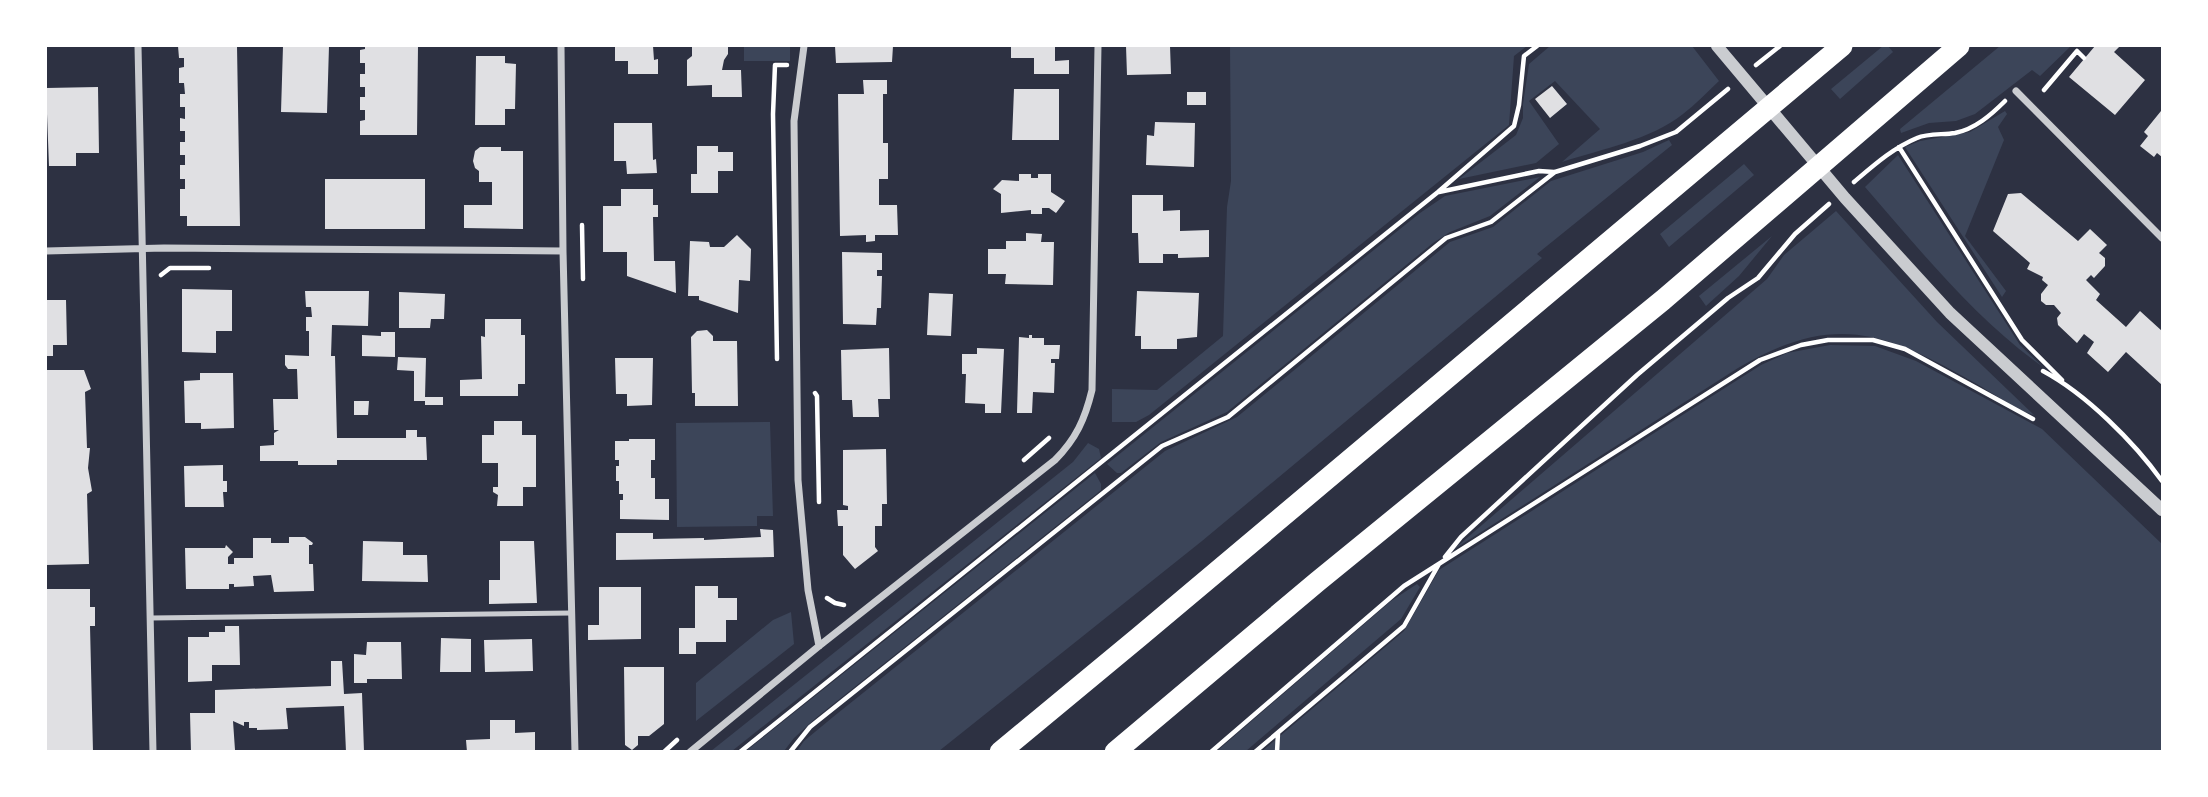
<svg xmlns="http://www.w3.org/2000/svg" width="2208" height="797" font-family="'IBM Plex Serif',serif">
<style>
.green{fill:#3c4559}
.building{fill:#e0e0e3}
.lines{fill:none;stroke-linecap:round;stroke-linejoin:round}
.path{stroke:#fff;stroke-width:4.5}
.service{stroke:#caccd0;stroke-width:5}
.minor{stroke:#caccd0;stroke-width:7}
.tertiary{stroke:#caccd0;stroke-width:12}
.motorway{stroke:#fff;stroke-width:21}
</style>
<rect width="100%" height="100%" fill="#2d3142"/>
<!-- green -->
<path class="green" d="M744 46H790V61H744Z
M1230 46H1527L1514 56 1509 125 1149 415 1136 422H1112V389L1157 390 1223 336 1227 207 1231 181Z
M1550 46H1692L1719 81C1707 92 1696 104 1683 114 1650 140 1602 149 1562 162L1600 129 1555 81 1529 101 1559 144 1536 163 1459 179 1516 135 1523 118V104L1529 64Z
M1883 46H1888L1893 52 1840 99 1831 89Z
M2000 46H2071L2040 76 2032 70 1975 114 1956 121 1929 123 1901 133 1900 129Z
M2005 111 2007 114 1998 127 2004 140 1965 236 2006 291 2002 297 1905 147 1920 141 1970 132Z
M1669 140 1672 145 1537 254 1542 258 1202 541 939 751H797L804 741 833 717 1165 451 1237 417 1450 242 1493 227 1551 181 1643 152Z
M1898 155 2020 345 2043 367C1974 318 1920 250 1865 187Z
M1744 164 1754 175 1669 247 1660 234Z
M1540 177 1490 216 1450 232 1433 243 1227 412 1161 442 1121 473H1117L1107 464 1420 213 1445 196Z
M1836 211 1937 322 2034 415C2017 411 1990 391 1973 382 1883 330 1832 313 1738 368L1453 550 1767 279 1784 255Z
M1772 236 1739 276 1706 306 1699 296Z
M1830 345 1875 346 1916 361 2042 429 2162 544V751L1261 752 1404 631 1439 570 1761 365 1787 353Z
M770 422 773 516H757V526L677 527 676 423Z
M1088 443 1099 449 1101 458 732 751H711L1073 462Z
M1095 473 1101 484V490L1095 495 817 717 794 738 784 751H746Z
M1417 584 1420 587 1401 619 1246 751H1217L1391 601Z
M791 612 794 644 696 721V683L773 620Z"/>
<!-- building -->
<path class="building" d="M178 46H237L240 226H187V216H180V189H185V179H180V165H185V155H180V142H185V131H180V118L185 119V107H180V94H185L184 83H179V68L184 67V58H179Z
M283 46H329L327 113 281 112Z
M365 46H418L417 135H360V121L365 120V110H360V97H365V87H360V74H365V63H360V50L365 49Z
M615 46H653L654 60 658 59V74H628V61H615Z
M692 46H728V54L724 60 722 70H741L742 97H712V85L687 86V60L692 56Z
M835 46H893L892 62 836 63Z
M1011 46H1055V61L1069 60V74H1034V58H1011Z
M1126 46H1170L1171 74 1127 75Z
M2095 46H2120L2114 52 2145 80 2115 115 2069 77Z
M476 56H505V63L516 64 515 109H505V125H475Z
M863 80H887V94H883V143H888V179H879V205H897L898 235H875V241L866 242V235L840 236 838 94H864Z
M1552 86 1567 104 1550 118 1535 99Z
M98 87 99 153H76V166H49L46 88Z
M1014 89H1059V140H1012Z
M1187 92H1206V105H1187Z
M2161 111 2162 157 2157 153 2154 157 2140 146 2148 136 2144 132Z
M1155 122 1195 123 1194 167 1146 165 1147 135 1154 136Z
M614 123H652L653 160 656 159 657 173 627 174 626 161H614Z
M697 146H718V152H733V171H718V193H691V174H697Z
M480 147H501V151H523V229L464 228V205H492V182H479V171L475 168 473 161 475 151Z
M1019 174H1031V178H1038V174H1051V192L1065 201 1056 213 1049 208H1042V214H1031V210L1001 213V194L993 189 1002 180 1019 181Z
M325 179H425V229H325Z
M621 189H653V205H658V217H653L654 261H675L676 293 627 276V252H603V206H621Z
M2021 193 2078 241 2090 229 2107 245 2099 253 2105 258V266L2094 278 2091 275 2086 280 2100 294 2096 300 2126 327 2140 311 2162 331V385L2126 352 2108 372 2087 353 2094 342 2084 334 2077 343 2058 325 2057 318 2061 313 2054 305H2046L2041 301V294L2048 285 2042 280 2043 277 2027 269 2030 263 1993 231 2008 194Z
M1132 195H1163V211L1180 210V231L1209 230V257L1178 258V254H1163V263H1139L1138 233H1132Z
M1026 233 1042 234 1041 242H1054L1053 285 1005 284 1006 274H988V249H1006V241H1026Z
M737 235 751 249 750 281 739 280 738 313 699 300V296H688L690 241 709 242 710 247H724Z
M842 252 882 253V270H877V276H882L881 308H877L876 325 843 324Z
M182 289 232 290V331H216V353L182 352Z
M305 291H369L368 326 332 325 331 356H335L337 438H406V430H417V437H426L427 460H337V465H298V461H260V446L274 445V433L279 430H274L273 399H298L297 369H288L285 365V355L309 356V331H306V317H312L311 307H306Z
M1137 291 1199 293 1197 337 1177 339V349H1141V336H1135Z
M399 292 445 294 444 319H431L430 328H399Z
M929 293 953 294 951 336 927 335Z
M46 300H66L67 345H53V356H46Z
M485 319H521V335H525V384H518V396H460V380L482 379 481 336 485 337Z
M707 330 713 336V341H737L738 406H695V393H692L691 337 697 331Z
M381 332H395V357L362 356V335L381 336Z
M1029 335H1032V338H1044V345H1060L1059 359H1051V363H1055L1054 393 1033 392 1032 413H1017L1019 337 1029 338Z
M889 348 890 399H878L879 417H853L852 400H842L841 350Z
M977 348 1004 349 1001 413H985V404L965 403 966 374H962V354H977Z
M398 357 426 358 425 397H443V405H425V401H414V371L397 370Z
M615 358H653L652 405 627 406V394H616Z
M46 370H84L91 389 85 392 87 448H90L88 468 92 491 87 494 89 564 46 565Z
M200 373H233L234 428 201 429V423H185L184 381 200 380Z
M354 401H369L368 415H354Z
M494 421H522V435H536V487H523V506H497L498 495 493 492V487H498V463H482V435H494Z
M629 439H655V460H651V478H655V499H669V520L620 519V500H623V494H619V481H616V466H619V460H615V441H629Z
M886 449 887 504H882V526H875V547L878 551 855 569 843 555V526H838L837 510H848V506L843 505V450Z
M223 465V481H227V492H223L224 507H185L184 466Z
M760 529 773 530 774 557 616 560V533H653V539L704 538V540L761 537Z
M289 537H305L313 543 312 545H309V564H313L314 591 274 592 271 575 253 576 254 586 234 587V584H229V589H186L185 548H225L226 545 233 552 228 557V564H234V558H253V538H271V543H289Z
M363 541 403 542V555H427L428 582 362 581Z
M500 541H534L537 603 489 604V580H500Z
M695 586H718V598H737V620H726V642H696V654H679V628H695Z
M599 587H641V639L588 640V625H599Z
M46 589H90V607H95V626H90L93 752H46Z
M225 626H239L240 665H212V681L188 682V637H209V632H225Z
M441 638 471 639V672H440Z
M532 639 533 671 485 672 484 640Z
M367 642H401L402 679H367V683H354V654L366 655Z
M331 661H342L344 694 362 693 364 752H346L344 706 286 708 288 729 257 730V728H249V722H244V726L233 721 235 750 191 752 190 713H215V690L331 686Z
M624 667H664V724L649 736H638V745L632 750 625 745Z
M490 720H515V733L535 732V752H467L466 740 490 739Z"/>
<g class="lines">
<!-- path -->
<path class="path" d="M1756 65 1780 46
M2044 90 2077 51 2084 58
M1899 147 2022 340 2062 380
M1854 182C1874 165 1893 148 1917 138 1928 133 1943 135 1955 133 1975 129 1991 115 2005 101
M1439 192 1539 171 1554 172
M582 225 583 279
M161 275 170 268H209
M777 359 773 114 775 65H787
M2043 371C2086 394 2134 442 2162 481
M815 393 817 396 819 502
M1024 460 1049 438
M1445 557 1461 537 1637 375 1728 298 1758 278 1795 234 1829 204
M827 598 835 603 844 605
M664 752 677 740
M740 752 1438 192 1514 126 1519 105 1524 56 1537 46
M790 752 810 727 1162 446 1228 417 1446 238 1491 222 1555 172 1640 146 1676 132 1728 89
M1211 752 1404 586 1760 360 1801 345 1828 340H1873L1905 349 2033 419
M1255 752 1404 626 1439 564
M1277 752 1278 733"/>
<!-- service -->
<path class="service" d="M151 618 572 613"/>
<!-- minor -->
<path class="minor" d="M138 46 153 752
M561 46 563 251 575 752
M804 46 794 121 798 480 808 590 819 646
M2016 91 2162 238
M46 251 164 248 563 251
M690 752 819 646 1055 460C1076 439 1085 419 1092 390L1098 46"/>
<!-- tertiary -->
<path class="tertiary" d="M1717 46 1845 198 1950 313 2162 510"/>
<!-- motorway -->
<path class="motorway" d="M1000 752 1139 637 1842 46
M1115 752 1317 582 1663 300 1959 46"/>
</g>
<!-- border -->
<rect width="2208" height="797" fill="none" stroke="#ffffff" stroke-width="94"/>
</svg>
